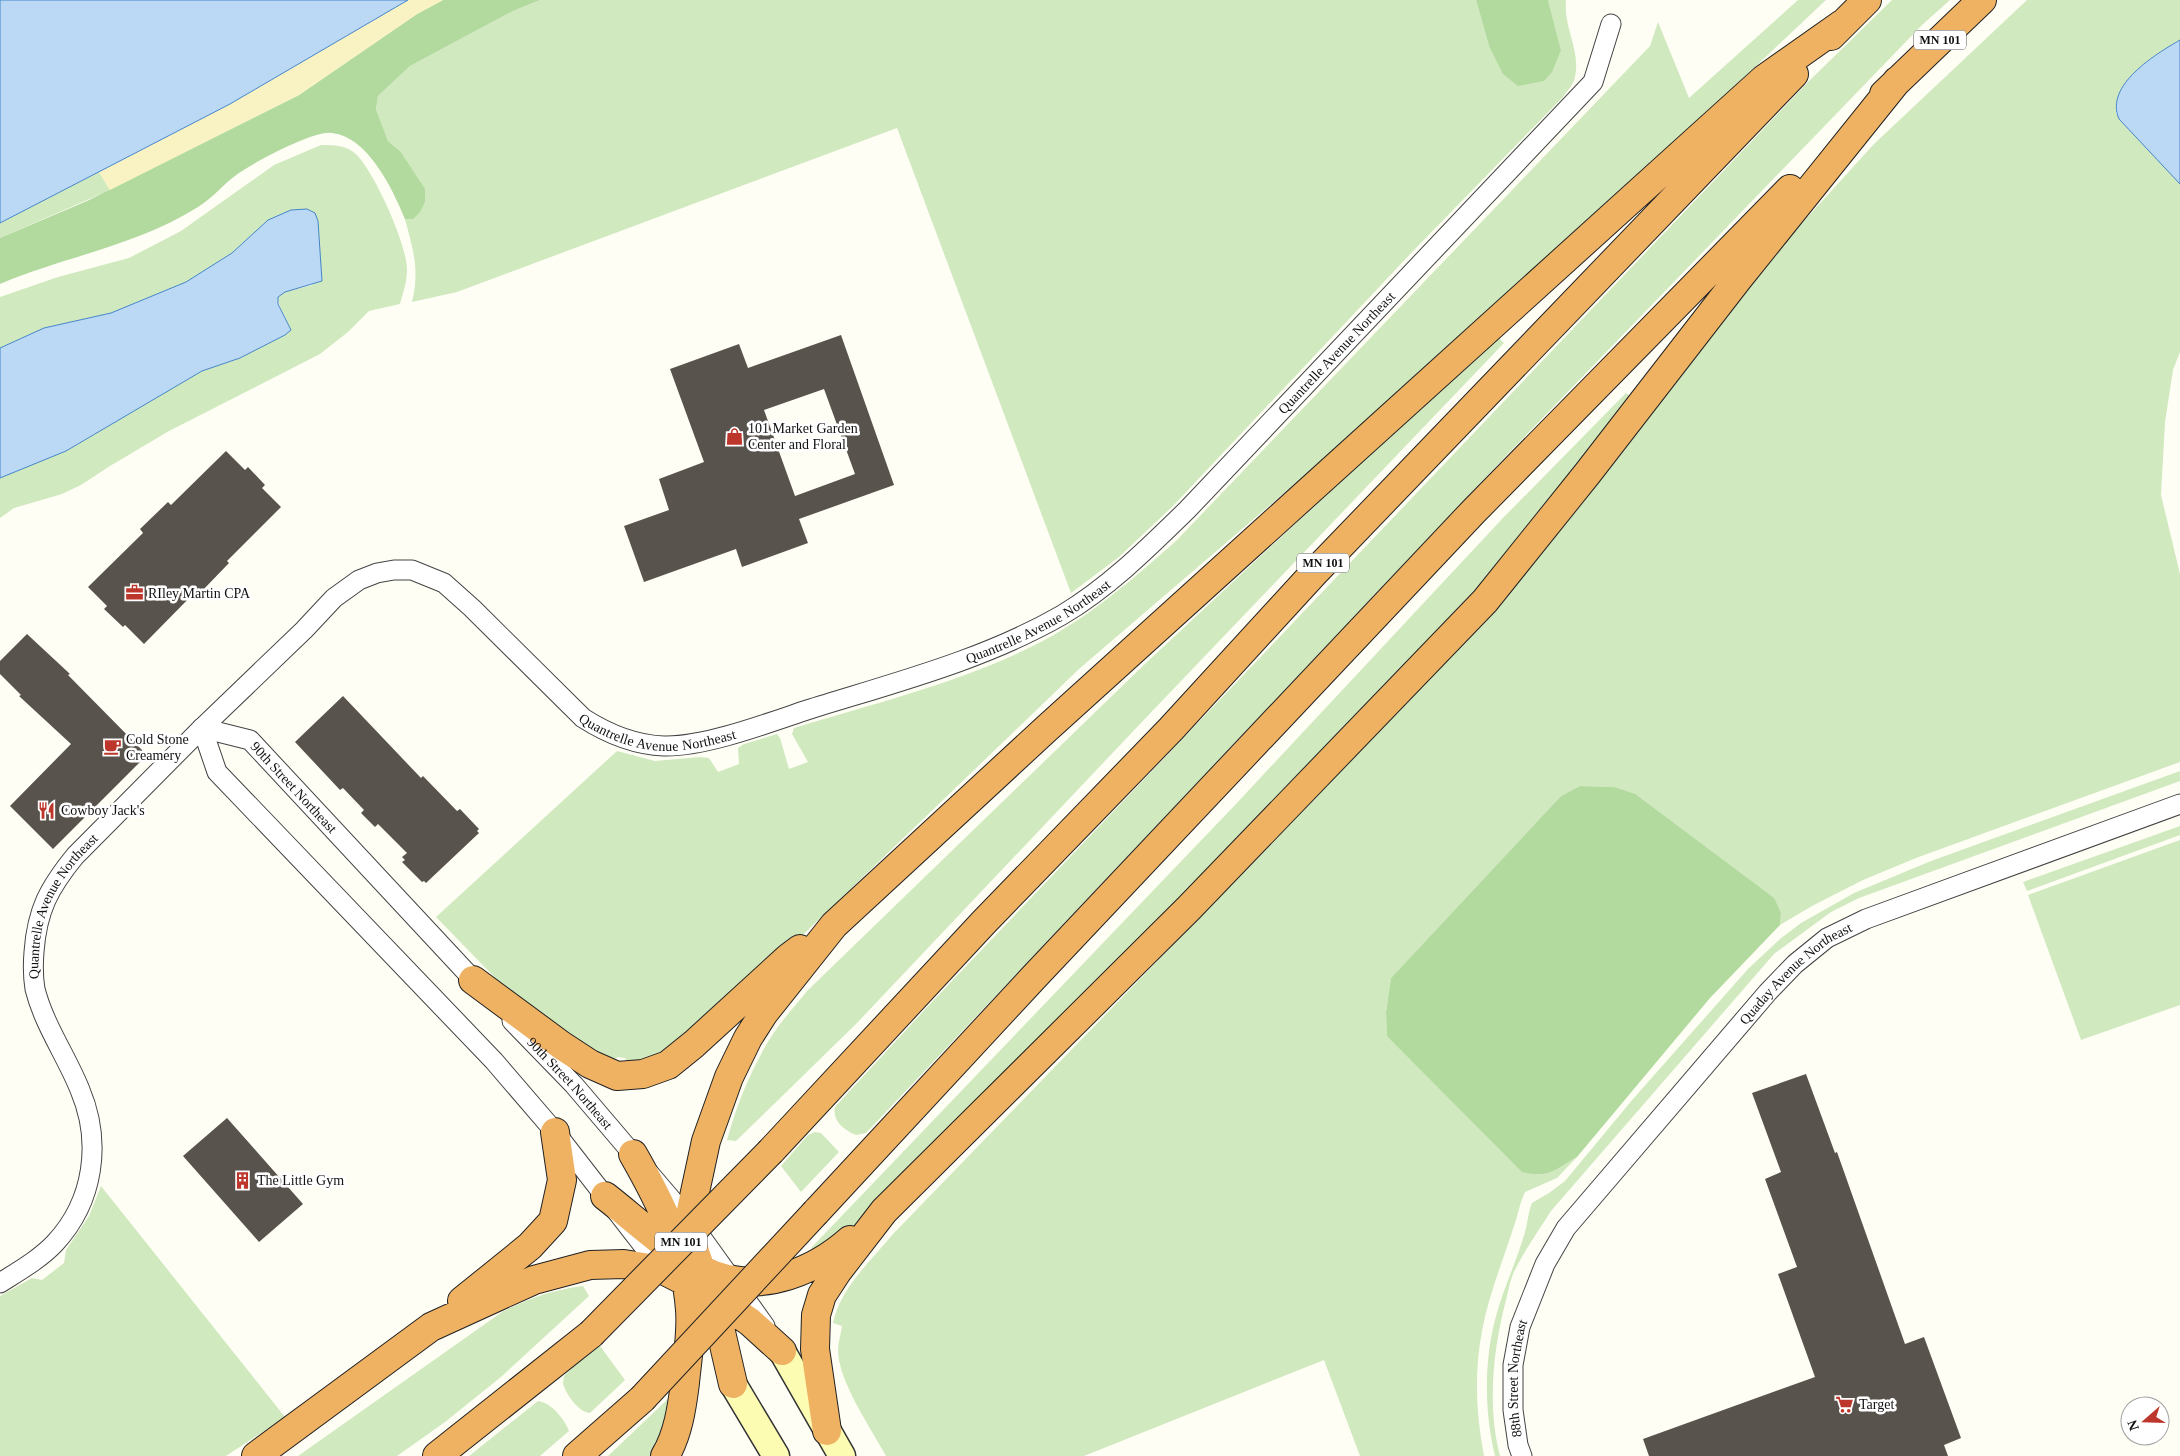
<svg xmlns="http://www.w3.org/2000/svg" width="2180" height="1456" font-family="Georgia,serif">
<style>
.green{fill:#d0e9bf}
.forest{fill:#b2d99e}
.sand{fill:#f9f3c3}
.water{fill:#bbd9f4;stroke:#4585c9}
.building{fill:#59534d;fill-rule:evenodd}
.lines{fill:none;stroke-linecap:round;stroke-linejoin:round}
.minor-casing{stroke:#444;stroke-width:21}
.secondary-casing{stroke:#333;stroke-width:29}
.motorway-casing{stroke:#222;stroke-width:30}
.minor{stroke:#fff;stroke-width:19}
.secondary{stroke:#fcfcb3;stroke-width:26}
.motorway{stroke:#efb263;stroke-width:28}
.motorway-bridge-casing{stroke:#222;stroke-width:30;stroke-linecap:butt}
.motorway-bridge{stroke:#efb263;stroke-width:28}
.labels{text-anchor:middle;dominant-baseline:central;stroke-width:5;stroke-linejoin:round;paint-order:stroke}
.shield{fill:#fff;stroke:#585858;stroke-width:1}
.shield-label{font-size:12px;font-weight:bold;fill:#111}
.street-label{font-size:14px;fill:#111;stroke:#fff}
.poi-label{font-size:14px;fill:#111;stroke:#fff;text-anchor:start}
</style>
<rect width="100%" height="100%" fill="#fffef5"/>
<!-- green -->
<path class="green" d="M540 0H1476L1489 46 1561 50 1548 0H1566C1563 27 1581 51 1575 77 1574 84 1567 91 1563 97L1414 250 1173 506 1119 557 1071 593 897 128 457 292 412 302C420 269 413 250 405 219H413L400 151 388 141 376 109 378 96 410 66 513 11Z
M1798 0H1826L1637 178 1341 444 1079 669 784 953 673 1052 629 1064 625 1058 618 1057 612 1060 602 1057 505 988 436 917 617 751 655 761 700 757 709 758 718 772 739 764 738 748 744 744 777 734 780 738 789 769 808 762 792 734 794 728C875 703 959 683 1035 645 1087 619 1132 580 1176 541L1650 46 1658 22 1689 98Z
M1892 0H1950L1922 25 1505 457 866 1133 856 1135C844 1130 832 1121 835 1107L931 1003 1808 82Z
M2027 0H2180V40C2153 56 2115 78 2116 113L2180 184V352L2173 370 2165 422 2161 495 2180 574V762L1916 858 1863 880 1812 906 1780 925 1781 913 1614 787 1580 786 1561 796 1391 978 1386 1012 1387 1036 1552 1171 1577 1157 1557 1178 1525 1192 1521 1202C1510 1245 1490 1287 1482 1331 1474 1373 1476 1414 1484 1456H1360L1324 1360 1084 1456H886C871 1428 838 1381 838 1350 838 1342 841 1334 842 1326L833 1323C841 1287 870 1262 893 1234L1327 786 1462 636 1734 298 1874 144Z
M321 145C334 145 347 145 357 155 375 174 407 244 407 270 407 282 403 293 400 304L369 311 348 332 320 354 169 431 110 466 81 485 62 494 14 508 0 518V478L66 451 202 371 240 358 285 335 290 330C288 318 278 309 278 297L284 292 313 285 268 220 232 253 186 282 111 313 44 328 0 348V297L58 277 129 258 181 231 274 165Z
M99 172 110 190 0 238V223Z
M1497 336 1504 343 1140 724 856 1024 736 1141 727 1140C737 1104 751 1069 771 1037 781 1021 795 1006 807 991L1146 663Z
M1626 393 1633 398 1550 509 1367 716 861 1222 816 1254 811 1248 1235 805 1502 519Z
M2180 771V781L1859 898 1831 912 1774 954 1551 1211C1538 1232 1523 1252 1513 1274 1510 1282 1508 1292 1506 1300 1493 1350 1487 1406 1500 1456H1495C1484 1411 1484 1360 1496 1316 1504 1287 1517 1260 1525 1232 1528 1222 1528 1212 1532 1203L1549 1193 1565 1181 1633 1099 1748 969 1780 939 1801 923 1854 893 1931 861Z
M2180 826V835L2027 891 2023 882Z
M2180 840V1005L2081 1040 2028 895Z
M815 1132 821 1133 839 1152 801 1192 781 1166 808 1135Z
M101 1186 285 1417 226 1456H0V1296L32 1278 42 1280 64 1263 66 1250 89 1216Z
M583 1286 589 1296 501 1377 445 1422 397 1456H298L502 1312C530 1298 552 1290 583 1286Z
M597 1342 625 1380 590 1413C579 1413 565 1393 563 1383L564 1376Z
M668 1399 672 1411 659 1456H608Z
M538 1401C551 1402 565 1420 569 1431L540 1456H469Z"/>
<!-- forest -->
<path class="forest" d="M443 0H540L513 11 410 66 378 96 376 109 388 141 400 151 425 189V202L420 212 413 219H405C392 188 368 137 332 133 314 130 255 162 239 173 224 183 213 198 198 207 136 246 66 256 0 284V238L87 201 299 95 417 14Z
M1476 0H1548L1561 50 1552 72 1544 81 1518 86 1503 74 1489 46Z
M1580 786 1614 787 1635 794 1774 898 1781 913 1780 925 1710 998 1577 1157C1554 1170 1550 1178 1522 1172L1387 1036 1386 1012 1391 978 1561 796Z"/>
<!-- sand -->
<path class="sand" d="M408 0H443L417 14 299 95 110 190 99 172 230 104Z"/>
<!-- water -->
<path class="water" d="M0 0H408L230 104 0 223Z
M2180 40V184L2119 119C2104 85 2156 54 2180 40Z
M307 209 315 213 318 221 322 281 285 292 278 297V304L291 330 285 335 240 358 202 371 66 451 0 478V348L44 328 111 313 186 282 232 253 268 220 291 210Z"/>
<!-- building -->
<path class="building" d="M841 335 894 485 799 519 808 543 742 567 736 549 644 582 624 526 669 510 659 479 704 462 670 369 739 344 748 368ZM824 389 855 474 795 496 764 410Z
M226 451 245 470 248 467 265 485 262 488 281 507 227 561 229 563 202 591 199 588 144 644 125 625 123 627 104 609 107 606 88 587 143 533 140 529 168 502 171 505Z
M27 634 70 674 68 675 142 750 143 759 53 849 10 806 71 744 19 696 21 695 0 674V661Z
M343 696 421 778 423 776 457 811 460 809 479 829 477 831 479 833 426 883 424 881 422 882 402 862 405 860 402 857 407 853 378 824 375 827 361 813 364 810 343 788 340 790 295 742Z
M1806 1074 1835 1153 1837 1152 1905 1344 1924 1337 1961 1438 1944 1445 1948 1456H1649L1643 1439 1815 1377 1778 1274 1797 1267 1765 1179 1781 1172 1752 1093Z
M227 1118 303 1204 259 1242 183 1156Z"/>
<g class="lines">
<defs>
<g id="minor">
<path id="s1" d="M202 728 250 740 481 988"/>
<path d="M202 728 217 772 494 1061 555 1132 666 1275"/>
<path id="s2" d="M512 1021 574 1085 689 1220 765 1326"/>
<path id="s3" d="M0 1283C19 1271 40 1259 55 1243 94 1201 102 1142 80 1090 67 1057 44 1025 35 989 33 977 33 964 34 952 37 910 49 888 75 856L202 728 304 630 334 598 359 580 377 573 394 570H412L444 583 472 608 583 718C608 734 634 745 664 746 705 747 768 723 807 710 893 683 984 660 1062 615 1109 587 1148 548 1187 510L1593 82 1611 24"/>
<path id="s4" d="M1522 1456 1518 1445 1513 1410V1365L1520 1327 1545 1264 1566 1228 1768 992 1795 964 1827 938 1866 919 2180 804"/>
</g>
<path id="secondary" d="M782 1351 842 1456
M733 1384 776 1456"/>
<path id="motorway" d="M1831 36 1867 0
M1884 94 1982 0
M473 980 561 1045 590 1064 617 1076 643 1074 668 1065 694 1044 788 958 800 949
M771 1151 984 922 1171 729 1314 573 1794 74
M633 1154C661 1203 686 1253 690 1310 692 1334 687 1360 685 1383 682 1407 678 1435 665 1456
M605 1196C635 1219 683 1264 717 1276 764 1292 815 1271 850 1240
M816 1212 1034 977 1474 511 1790 189
M462 1301 530 1246 553 1221 562 1180 555 1132
M733 1384 718 1319 693 1246 689 1220 706 1141 729 1077 748 1038 764 1013 834 925 1045 730 1764 79 1842 24
M827 1431 815 1349 816 1315 822 1295 837 1272 884 1211 1189 908 1485 601 1587 474 1738 279 1897 81
M256 1456 431 1327 534 1280 590 1265 624 1264 663 1270 708 1293 750 1322 782 1351
M437 1456 591 1334
M577 1456 642 1399"/>
</defs>
<!-- minor casing -->
<use href="#minor" class="minor-casing"/>
<!-- secondary casing -->
<use href="#secondary" class="secondary-casing"/>
<!-- motorway casing -->
<use href="#motorway" class="motorway-casing"/>
<!-- minor -->
<use href="#minor" class="minor"/>
<!-- secondary -->
<use href="#secondary" class="secondary"/>
<!-- motorway -->
<use href="#motorway" class="motorway"/>
<defs>
<path id="motorway-bridge" d="M591 1334 771 1151
M642 1399 816 1212"/>
</defs>
<!-- motorway-bridge casing -->
<use href="#motorway-bridge" class="motorway-bridge-casing"/>
<!-- motorway-bridge -->
<use href="#motorway-bridge" class="motorway-bridge"/>
</g>
<!-- icons -->
<defs>
<symbol id="shop-bare" viewBox="-9 -9 18 18"><path d="M-5-2.5h2.3a2.7 3.5 0 0 1 5.4 0H5L5.5 6h-11ZM-1.5-2.5h3a1.5 2.3 0 0 0-3 0Z" fill="#bd362c" stroke="#fff" stroke-width="2.5" paint-order="stroke"/></symbol>
<symbol id="office-bare" viewBox="-9 -9 18 18"><path d="M-6-3h4V-5.5h4V-3h4V5H-6ZM-1-4.5V-3h2v-1.5ZM-6 0V1H6V0Z" fill="#bd362c" stroke="#fff" stroke-width="2.5" paint-order="stroke"/></symbol>
<symbol id="cafe-bare" viewBox="-9 -9 18 18"><path d="M-5.5-4.5H6V0H3Q3 3.5 0 3.5H-2.5Q-5.5 3.5-5.5 0ZM3-3.2v2h1.7v-2ZM-6 4.5H4V6H-6Z" fill="#bd362c" stroke="#fff" stroke-width="2.5" paint-order="stroke"/></symbol>
<symbol id="restaurant-bare" viewBox="-9 -9 18 18"><path d="M-5-6h1v4h1v-4h1v4h1v-4h1v5L-1.5 .5V6h-2V.5L-5-1ZM5-6V6H3V1.5H1.5Q1.5-4 5-6Z" fill="#bd362c" stroke="#fff" stroke-width="2.5" paint-order="stroke"/></symbol>
<symbol id="building-bare" viewBox="-9 -9 18 18"><path d="M-4-6H4V6H1V3H-1V6H-4ZM-2.5-4.3h1.7v1.8h-1.7ZM.8-4.3h1.7v1.8H.8ZM-2.5-1h1.7V.8h-1.7ZM.8-1h1.7V.8H.8Z" fill="#bd362c" stroke="#fff" stroke-width="2.5" paint-order="stroke"/></symbol>
<symbol id="supermarket-bare" viewBox="-9 -9 18 18"><path d="M-6-5.5h2.5l.6 2H6L4.5 2H-2.5L-4.4-4H-6ZM-1.5 3.2a1.3 1.3 0 1 0 .1 0ZM3 3.2a1.3 1.3 0 1 0 .1 0Z" fill="#bd362c" stroke="#fff" stroke-width="2.5" paint-order="stroke"/></symbol>
</defs>
<g fill-rule="evenodd">
<use href="#shop-bare" x="722" y="424" width="25" height="25"/>
<use href="#office-bare" x="122" y="580" width="25" height="25"/>
<use href="#cafe-bare" x="100" y="734" width="25" height="25"/>
<use href="#restaurant-bare" x="34" y="798" width="25" height="25"/>
<use href="#building-bare" x="230" y="1168" width="25" height="25"/>
<use href="#supermarket-bare" x="1832" y="1392" width="25" height="25"/>
</g>
<g class="labels">
<!-- shield labels -->
<g class="shield">
<rect x="1914" y="30.5" width="52" height="19" rx="4"/>
<rect x="1297" y="553.5" width="52" height="19" rx="4"/>
<rect x="655" y="1232.5" width="52" height="19" rx="4"/>
</g>
<g class="shield-label">
<text x="1940" y="40">MN 101</text>
<text x="1323" y="563">MN 101</text>
<text x="681" y="1242">MN 101</text>
</g>
<!-- street labels -->
<g class="street-label">
<text stroke="none"><textPath href="#s3" startOffset="2054">Quantrelle Avenue Northeast</textPath></text>
<text stroke="none"><textPath href="#s3" startOffset="1649">Quantrelle Avenue Northeast</textPath></text>
<text stroke="none"><textPath href="#s3" startOffset="1244">Quantrelle Avenue Northeast</textPath></text>
<text stroke="none"><textPath href="#s1" startOffset="114">90th Street Northeast</textPath></text>
<text stroke="none"><textPath href="#s3" startOffset="434">Quantrelle Avenue Northeast</textPath></text>
<text stroke="none"><textPath href="#s4" startOffset="584">Quaday Avenue Northeast</textPath></text>
<text stroke="none"><textPath href="#s2" startOffset="85">90th Street Northeast</textPath></text>
<text stroke="none"><textPath href="#s4" startOffset="79">88th Street Northeast</textPath></text>
</g>
<!-- poi labels -->
<g class="poi-label">
<text x="748" y="428">101 Market Garden<tspan x="748" dy="16">Center and Floral</tspan></text>
<text x="148" y="593">RIley Martin CPA</text>
<text x="126" y="739">Cold Stone<tspan x="126" dy="16">Creamery</tspan></text>
<text x="61" y="810">Cowboy Jack's</text>
<text x="257" y="1180">The Little Gym</text>
<text x="1859" y="1404">Target</text>
</g>
</g>
<!-- north arrow -->
<g transform="translate(2145 1421) rotate(250)"><circle r="24" fill="#ffffff" stroke="#a0a0a0"/>
<path d="M0-4L9 19L0 12L-9 19Z" fill="#bd362c"/>
<text y="-8" font-size="14" font-weight="bold" text-anchor="middle" fill="#111111">N</text>
</g>
</svg>
